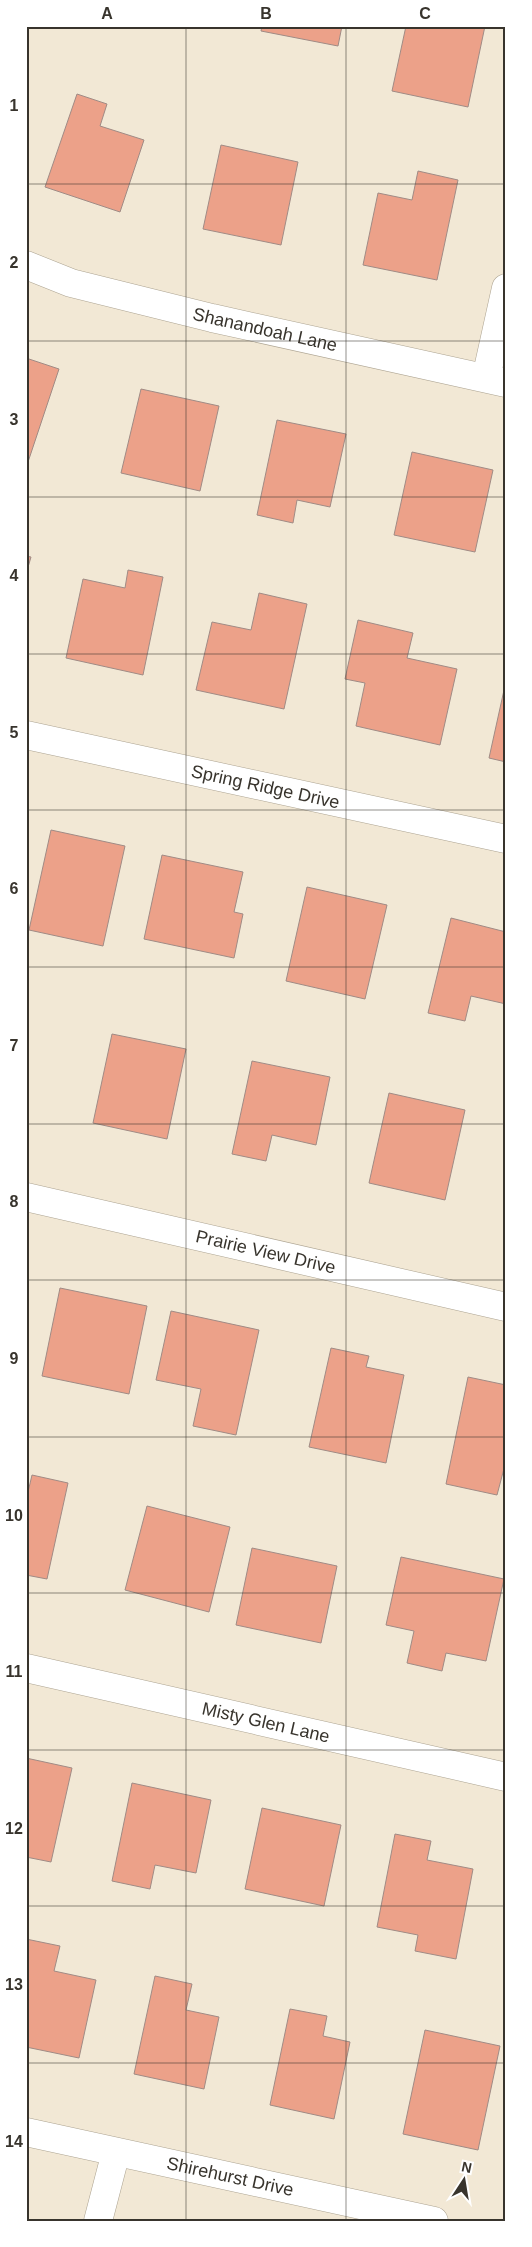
<svg xmlns="http://www.w3.org/2000/svg" width="532" height="2247" font-family="Helvetica,sans-serif">
<style>
.building{fill:#eca189;stroke:#a08b85}
.lines{fill:none;stroke-linecap:round;stroke-linejoin:round}
.minor-casing{stroke:#ada492;stroke-width:29}
.minor{stroke:#fff;stroke-width:28}
.grid{fill:none;stroke:#38342d;stroke-width:1;stroke-opacity:0.55}
.labels{text-anchor:middle;dominant-baseline:central;stroke-width:4;stroke-linejoin:round;paint-order:stroke}
.street-label{font-size:18px;fill:#38342d;stroke:#fff}
.neatline{fill:none;stroke:#38342d;stroke-width:2}
.grid-label{font-size:16px;text-anchor:middle;font-weight:bold;fill:#38342d}
</style>
<rect width="100%" height="100%" fill="#f2e8d5"/>
<!-- building -->
<path class="building" d="M262 26H342L338 46 261 31Z
M406 26H485L468 107 392 91Z
M77 94 107 104 100 126 144 140 120 212 45 187Z
M221 145 298 162 281 245 203 229Z
M418 171 458 180 437 280 363 265 378 193 412 200Z
M26 358 59 369 27 465 26 464Z
M141 389 219 406 200 491 121 473Z
M277 420 346 434 330 507 297 500 293 523 257 515Z
M412 452 493 470 475 552 394 535Z
M26 556 31 557 26 574Z
M128 570 163 577 143 675 66 658 83 579 125 588Z
M259 593 307 604 284 709 196 690 212 622 251 630Z
M358 620 413 633 407 658 457 669 440 745 356 726 365 683 345 679Z
M506 681V762L489 758Z
M51 830 125 846 103 946 29 930Z
M162 855 243 872 234 912 243 914 234 958 144 939Z
M307 887 387 905 365 999 286 981Z
M451 918 506 932V1004L471 996 465 1021 428 1013Z
M112 1034 186 1049 167 1139 93 1123Z
M252 1061 330 1077 316 1145 272 1135 266 1161 232 1154Z
M389 1093 465 1110 445 1200 369 1183Z
M60 1288 147 1306 129 1394 42 1376Z
M171 1311 259 1330 236 1435 193 1426 201 1389 156 1380Z
M331 1348 369 1356 366 1367 404 1375 386 1463 309 1447Z
M468 1377 506 1385V1461L497 1495 446 1484Z
M32 1475 68 1483 47 1579 26 1575V1492H28Z
M147 1506 230 1527 209 1612 125 1590Z
M252 1548 337 1566 321 1643 236 1625Z
M401 1557 504 1579 486 1661 446 1653 442 1671 407 1663 414 1631 386 1625Z
M26 1758 72 1768 51 1862 26 1857Z
M132 1783 211 1800 196 1873 155 1865 150 1889 112 1881Z
M262 1808 341 1825 324 1906 245 1889Z
M395 1834 431 1841 427 1860 473 1869 456 1959 415 1951 418 1935 377 1927Z
M26 1939 60 1946 54 1971 96 1980 79 2058 26 2047Z
M155 1976 192 1984 186 2010 219 2017 204 2089 134 2074Z
M290 2009 327 2016 323 2036 350 2042 334 2119 270 2105Z
M425 2030 500 2046 478 2150 403 2134Z"/>
<g class="lines">
<defs>
<g id="minor">
<path id="s1" d="M26 265 71 283 212 318 506 383"/>
<path d="M486 378 506 288"/>
<path id="s2" d="M26 735 506 839"/>
<path id="s3" d="M26 1197 506 1307"/>
<path id="s4" d="M26 1668 506 1777"/>
<path id="s5" d="M26 2132 434 2221"/>
<path d="M98 2221 116 2152"/>
</g>
</defs>
<!-- minor casing -->
<use href="#minor" class="minor-casing"/>
<!-- minor -->
<use href="#minor" class="minor"/>
</g>
<!-- grid -->
<path class="grid" d="M186 26V2221M346 26V2221M26 184H506M26 341H506M26 497H506M26 654H506M26 810H506M26 967H506M26 1124H506M26 1280H506M26 1437H506M26 1593H506M26 1750H506M26 1906H506M26 2063H506"/>
<g class="labels">
<!-- street labels -->
<g class="street-label">
<text stroke="none"><textPath href="#s1" startOffset="248">Shanandoah Lane</textPath></text>
<text stroke="none"><textPath href="#s2" startOffset="245">Spring Ridge Drive</textPath></text>
<text stroke="none"><textPath href="#s3" startOffset="246">Prairie View Drive</textPath></text>
<text stroke="none"><textPath href="#s4" startOffset="246">Misty Glen Lane</textPath></text>
<text stroke="none"><textPath href="#s5" startOffset="209">Shirehurst Drive</textPath></text>
</g>
</g>
<!-- border -->
<rect width="532" height="2247" fill="none" stroke="#ffffff" stroke-width="55"/>
<!-- north arrow -->
<g transform="translate(464 2180) rotate(12)" stroke="#ffffff" stroke-width="4" paint-order="stroke">
<path d="M0-4L9 19L0 12L-9 19Z" fill="#38342d"/>
<text y="-8" font-size="14" font-weight="bold" text-anchor="middle" fill="#38342d">N</text>
</g>
<rect x="28" y="28" width="476" height="2192" class="neatline"/>
<g class="grid-label">
<text x="107" y="19">A</text>
<text x="266" y="19">B</text>
<text x="425" y="19">C</text>
<text x="14" y="111">1</text>
<text x="14" y="268">2</text>
<text x="14" y="425">3</text>
<text x="14" y="581">4</text>
<text x="14" y="738">5</text>
<text x="14" y="894">6</text>
<text x="14" y="1051">7</text>
<text x="14" y="1207">8</text>
<text x="14" y="1364">9</text>
<text x="14" y="1521">10</text>
<text x="14" y="1677">11</text>
<text x="14" y="1834">12</text>
<text x="14" y="1990">13</text>
<text x="14" y="2147">14</text>
</g>
</svg>
